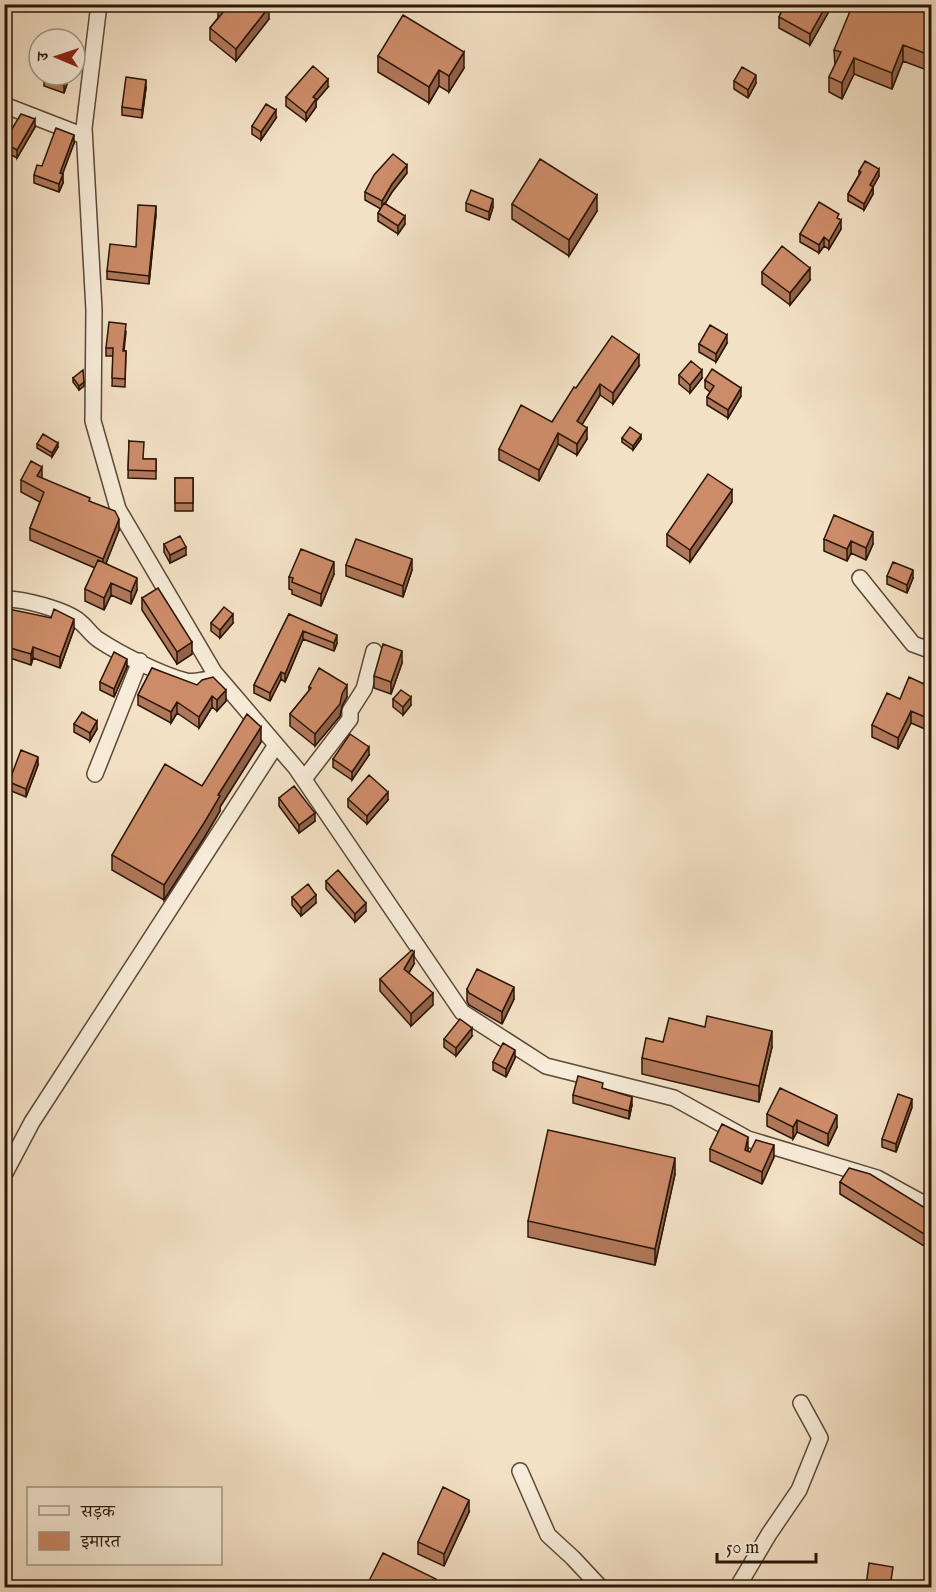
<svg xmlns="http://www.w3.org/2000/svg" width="936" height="1592" font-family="'IM FELL English','Noto Serif Devanagari',serif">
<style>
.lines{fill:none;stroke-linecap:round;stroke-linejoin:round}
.minor-casing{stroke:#5c4936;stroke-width:18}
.minor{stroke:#f7ecd9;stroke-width:15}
.wall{fill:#b0785a;stroke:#2a1607;stroke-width:1.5}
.shaded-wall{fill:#90624a;stroke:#2a1607;stroke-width:1.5}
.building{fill:#cd8c69;stroke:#2a1607;stroke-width:1.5}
</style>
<rect width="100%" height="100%" fill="#f3e1c5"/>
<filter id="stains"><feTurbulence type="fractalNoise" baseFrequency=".00333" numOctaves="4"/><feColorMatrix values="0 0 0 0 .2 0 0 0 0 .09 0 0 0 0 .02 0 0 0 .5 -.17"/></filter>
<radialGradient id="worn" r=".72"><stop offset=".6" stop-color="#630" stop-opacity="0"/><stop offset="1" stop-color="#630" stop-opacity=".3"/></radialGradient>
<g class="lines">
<defs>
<path id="minor" d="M99 4 84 128 94 310 93 421 118 509 214 672 296 768 462 1012 546 1066 674 1098 748 1139 877 1178 932 1208
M4 105 84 136
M860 578 913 644 932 651
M4 599C22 598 65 610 79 621 86 626 91 635 99 640 120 654 162 675 186 681 196 683 209 679 218 677
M95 774 140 661
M304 779 350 719V711L364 689 374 651
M4 1175 32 1122 276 745
M520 1471 548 1535 573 1558 601 1588
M737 1588 769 1534 799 1490 820 1438 801 1403"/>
</defs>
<!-- minor casing -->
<use href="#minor" class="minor-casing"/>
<!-- minor -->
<use href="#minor" class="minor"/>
</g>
<!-- wall -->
<path class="wall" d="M785 4H833L810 45 779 28V17Z
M932 4V72L903 61 892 89 854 74 842 99 829 92V77L835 65 834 50Z
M218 6 269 19 236 61 210 40V28L218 18Z
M378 56 464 68 449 92 439 86 429 103 378 72Z
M46 75H70L64 93 44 86V78Z
M734 81 756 83 748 98 734 89Z
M328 87 316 101V107L306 121 286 106V97Z
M146 88 142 118 122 115V107Z
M276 118 261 140 252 134V126Z
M35 127 17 158 4 151V142Z
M74 143 62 174 63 183 59 192 34 183V175L42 166Z
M859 171 879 176 873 187V194L864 210 848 201V194L859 175Z
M407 173 392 192 385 203 405 224 398 234 378 221V213L381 209 365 200V192Z
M466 203 493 207 489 220 466 211Z
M512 204 597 211 569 256 512 219Z
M156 214 149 284 107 279V271L136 247Z
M839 219 841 229 829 249 824 246 819 253 800 242V234Z
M762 272 810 280 790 305 762 284Z
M126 332 124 351H126L125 387 112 386 113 356H106V348Z
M727 343 716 362 699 352V344Z
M639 366 613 404 600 395 582 424 587 439 577 455 558 444 539 481 499 460V449L552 422 576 388Z
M679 375 702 378 690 393 679 384Z
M73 378 84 386 79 390 73 382Z
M705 380 741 396 728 418 707 405V397L710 392 705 388Z
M622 438 641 439 633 450 622 442Z
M129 441 143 459H156V479L128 478Z
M37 444 58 447 52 457 37 448Z
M42 478 90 501 119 530 106 563 137 590 131 604 111 595 104 610 85 601V589L95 568 30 540V528L40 502 21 492V480Z
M175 478H193V511H175Z
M732 502 690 562 667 546V534Z
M824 539 873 544 866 560 851 553 847 561 824 551Z
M164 544 186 555 170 563 164 552Z
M346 565 412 570 403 597 346 576Z
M334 574 321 606 292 594V590L289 589V577Z
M887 576 913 578 907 593 887 584Z
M142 598 192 654 177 664 142 610Z
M4 608 74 629 60 668 33 658 31 665 10 658 4 670Z
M289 614 337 643 334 651 303 639 285 682 281 679 270 701 254 693V685Z
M211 623H233L220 638 211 631Z
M402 663 391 694 374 688V676Z
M932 666V732L911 723 898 749 872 737V725L900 699 924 684Z
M127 667 114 697 100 690V682Z
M152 668 226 701 217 711 212 707 199 728 177 713 171 723 138 705V695Z
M309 687 347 697 342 706 340 716 315 746 290 726V714L309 691Z
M393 699 411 705 403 715 393 707Z
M74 724 97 729 90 741 74 732Z
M261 742 220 807V811L204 838 164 900 112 870V855L202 786Z
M369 755 352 780 333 767V759Z
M38 765 26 797 9 790V782Z
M279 798 315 821 299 833 279 806Z
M348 799 388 800 367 824 348 807Z
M932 874V888L928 886V879Z
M326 881 366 911 355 922 326 889Z
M292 897 316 903 301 916 292 905Z
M414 964 409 973 433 1005 411 1026 380 991V979Z
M467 989 514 999 502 1024 469 1005 467 1001Z
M472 1036 456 1056 444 1047V1039Z
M663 1042 772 1047 759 1102 642 1074V1058Z
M515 1058 506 1077 493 1070V1062Z
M603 1089 632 1105 629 1119 573 1103V1095Z
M912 1107 896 1152 882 1147V1139Z
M767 1114 837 1127 828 1146 797 1132 793 1139 767 1126Z
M710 1149H748L747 1151 774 1157 762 1184 710 1161Z
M675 1174 655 1265 528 1237V1221Z
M840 1182 932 1219V1251L840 1194Z
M469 1512 444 1566 418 1554V1542Z"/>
<!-- shaded-wall -->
<path class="shaded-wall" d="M827 4H833L810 45V34Z
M269 7V19L236 61V49Z
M903 45V61L892 89V73Z
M464 52V68L449 92V76Z
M854 58V74L842 99V83Z
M439 70V86L429 103V87Z
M68 75H70L64 93V85Z
M756 75V83L748 98V90Z
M328 79V87L316 101V107L306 121V113L313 97Z
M146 80V88L142 118V110Z
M276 110V118L261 140V132Z
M35 119V127L17 158V150Z
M74 135V143L60 181V173Z
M407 165V173L392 192 382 209V201L392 184Z
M879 169V176L870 192V185Z
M63 174V183L59 192V184Z
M873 187V194L864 210V204Z
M597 195V211L569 256V240Z
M493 199V207L489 220V212Z
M156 206V214L149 284V276Z
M405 216V224L398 234V226Z
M841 220V229L829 249V241Z
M824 237V246L819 253V245Z
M810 268V280L790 305V293Z
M727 335V343L716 362V354Z
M639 355V366L613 404V393Z
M702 370V378L690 393V385Z
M84 382V386L79 390V386Z
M600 384V395L577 433V421Z
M741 388V396L728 418V410Z
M6 409V424L4 428V412Z
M587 428V439L577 455V444Z
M558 433V444L539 481V470Z
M641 435V439L633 450V446Z
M58 443V447L52 457V453Z
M42 467V479L37 476Z
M732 490V502L690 562V550Z
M119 519V530L103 571V559Z
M873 532V544L866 560V548Z
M851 541V553L847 561V549Z
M186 547V555L170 563V555Z
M412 559V570L403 597V586Z
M334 562V574L321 606V594Z
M913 570V578L907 593V585Z
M137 578V590L131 604V592Z
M111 583V595L104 610V598Z
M233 614V623L220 638V630Z
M74 619V629L60 668V657Z
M303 631V639L285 682V674Z
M337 635V643L334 651V643Z
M192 642V654L177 664V652Z
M33 647V658L31 665V654Z
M10 648V658L4 670V659Z
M402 651V663L391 694V682Z
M127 659V667L114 697V689Z
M281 672V679L270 701V693Z
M347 685V697L342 706 340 716 315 746V734Z
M226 690V701L217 711V700Z
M212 696V707L199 728V717Z
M411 697V705L403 715V707Z
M177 702V713L171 723V712Z
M911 711V723L898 749V738Z
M97 721V729L90 741V733Z
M261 727V742L220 807V811L204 838 164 900V885L218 795Z
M369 747V755L352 780V772Z
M38 757V765L26 797V789Z
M388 792V800L367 824V816Z
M315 813V821L299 833V825Z
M316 895V903L301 916V908Z
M366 903V911L355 922V914Z
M414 952V964L404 981V969Z
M514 987V999L502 1024V1012Z
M433 993V1005L411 1026V1014Z
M472 1028V1036L456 1056V1048Z
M772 1031V1047L759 1102V1086Z
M515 1050V1058L506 1077V1069Z
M632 1097V1105L629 1119V1111Z
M912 1099V1107L896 1152V1144Z
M837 1115V1127L828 1146V1134Z
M797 1120V1132L793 1139V1127Z
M748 1137V1149L745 1162V1150Z
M774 1145V1157L762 1184V1172Z
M675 1158V1174L655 1265V1249Z
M469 1500V1512L444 1566V1554Z
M436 1579V1587H433Z"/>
<!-- building -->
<path class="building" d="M219 4H266L269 7 236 49 210 28 224 11 218 6Z
M785 4H827L810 34 779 17Z
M853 4H932V56L903 45 892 73 854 58 842 83 829 77 841 52 834 50Z
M403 15 464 52 449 76 439 70 429 87 378 56Z
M313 66 328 79 313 97 316 99 306 113 286 97Z
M742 67 756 75 748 90 734 81Z
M46 75H68L64 85 44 78Z
M126 77 146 80 142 110 122 107Z
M266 104 276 110 261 132 252 126Z
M21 114 35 119 17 150 4 143V142Z
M56 128 74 135 60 173 63 174 59 184 34 175 37 165 42 166Z
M393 154 407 165 392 184 382 201 365 192 374 175Z
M540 159 597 195 569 240 512 204Z
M865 161 879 169 870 185 873 187 864 204 848 194 861 172 859 171Z
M471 190 493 199 489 212 466 203Z
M819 202 839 214 837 218 841 220 829 241 824 237 819 245 800 234Z
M384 203 405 216 398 226 378 213Z
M138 205 156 206 149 276 107 271 110 244 136 247Z
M782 246 810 268 790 293 762 272Z
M109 322 126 324 123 351H126L125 379 112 378 113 348H106Z
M710 325 727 335 716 354 699 344Z
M612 336 639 355 613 393 600 384 577 421 587 428 577 444 558 433 539 470 499 449 521 405 552 422 574 387 576 388Z
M691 361 702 370 690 385 679 375Z
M712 369 741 388 728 410 707 397 714 386 705 380Z
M83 370 84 382 79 386 73 378Z
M630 427 641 435 633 446 622 438Z
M43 434 58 443 52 453 37 444Z
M129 441 144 442 143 459H156V471L128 470Z
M31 461 42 467 37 476 90 498 89 501 115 511 119 519 103 559 30 528 44 492 21 480Z
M708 474 732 490 690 550 667 534Z
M175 478H193V503H175Z
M834 515 873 532 866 548 851 541 847 549 824 539Z
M180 536 186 547 170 555 164 544Z
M356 539 412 559 403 586 346 565Z
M301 549 334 562 321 594 292 582 293 578 289 577Z
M98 560 137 578 131 592 111 583 104 598 85 589Z
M893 562 913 570 907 585 887 576Z
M158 588 192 642 177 652 142 598Z
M224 607 233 614 220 630 211 623Z
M4 608 51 618 54 609 74 619 60 657 33 647 31 654 10 648 4 659Z
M289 614 337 635 334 643 303 631 285 674 281 672 270 693 254 685Z
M383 644 402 651 391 682 374 676Z
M114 652 127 659 114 689 100 682Z
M932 666V720L911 711 898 738 872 725 887 693 900 699 909 677 924 684Z
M152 668 197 685 202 680 213 677 226 690 217 700 212 696 199 717 177 702 171 712 138 695Z
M319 668 347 685 342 694 340 704 315 734 290 714 311 688 309 687Z
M401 690 411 697 403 707 393 699Z
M82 712 97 721 90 733 74 724Z
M247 714 261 727 218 795 220 796 204 823 164 885 112 855 165 764 202 786Z
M350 734 369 747 352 772 333 759Z
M21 750 38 757 26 789 9 782Z
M369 775 388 792 367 816 348 799Z
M294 786 315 813 299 825 279 798Z
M338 870 366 903 355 914 326 881Z
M932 874V881L928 879Z
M308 884 316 895 301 908 292 897Z
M412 950 414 952 404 969 433 993 411 1014 380 979Z
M477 969 514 987 502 1012 469 993 467 989Z
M707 1016 772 1031 759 1086 642 1058 646 1038 663 1042 669 1018 705 1027Z
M460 1019 472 1028 456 1048 444 1039Z
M503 1043 515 1050 506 1069 493 1062Z
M578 1076 603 1083 602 1088 632 1097 629 1111 573 1095Z
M780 1088 837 1115 828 1134 797 1120 793 1127 767 1114Z
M898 1094 912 1099 896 1144 882 1139Z
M722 1124 748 1137 745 1150 750 1152 756 1140 774 1145 762 1172 710 1149Z
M548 1130 675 1158 655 1249 528 1221Z
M849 1168 870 1174 930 1211 927 1216 932 1219V1239L840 1182Z
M443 1487 469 1500 444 1554 418 1542Z
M383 1553 436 1579 433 1587H366Z
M869 1563 893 1567 890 1587H879L866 1586Z"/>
<!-- margin -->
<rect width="936" height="1592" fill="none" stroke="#f3e1c5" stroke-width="24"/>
<rect x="6" y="6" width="924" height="1580" fill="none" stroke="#2a1607" stroke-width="3"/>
<rect x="12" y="12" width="912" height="1568" fill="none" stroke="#2a1607" stroke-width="1.5"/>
<!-- legend -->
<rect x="27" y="1487" width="195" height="78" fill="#f7ecd9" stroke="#a59685" stroke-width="1.5"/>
<rect x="39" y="1506" width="30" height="9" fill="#f7ecd9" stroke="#a59685" stroke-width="1.5"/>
<text x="81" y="1517" font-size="18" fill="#2a1607">सड़क</text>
<rect x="39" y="1532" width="30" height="18" fill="#cd8c69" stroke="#a59685" stroke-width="1.5"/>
<text x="81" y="1547" font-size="18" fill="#2a1607">इमारत</text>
<!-- north arrow -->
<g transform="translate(57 57) rotate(272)"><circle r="28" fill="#f7ecd9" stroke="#a59685" stroke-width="1.5"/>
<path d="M0-4.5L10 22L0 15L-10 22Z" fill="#8f2418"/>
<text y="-9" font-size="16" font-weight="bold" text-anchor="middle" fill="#2a1607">उ</text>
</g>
<!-- scale -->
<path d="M717 1553v9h99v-9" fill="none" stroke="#2a1607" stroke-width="3"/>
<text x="726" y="1553" font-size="18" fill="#2a1607" stroke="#f7ecd9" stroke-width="4.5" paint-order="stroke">50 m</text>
<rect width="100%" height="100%" filter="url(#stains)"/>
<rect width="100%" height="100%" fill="url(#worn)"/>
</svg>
